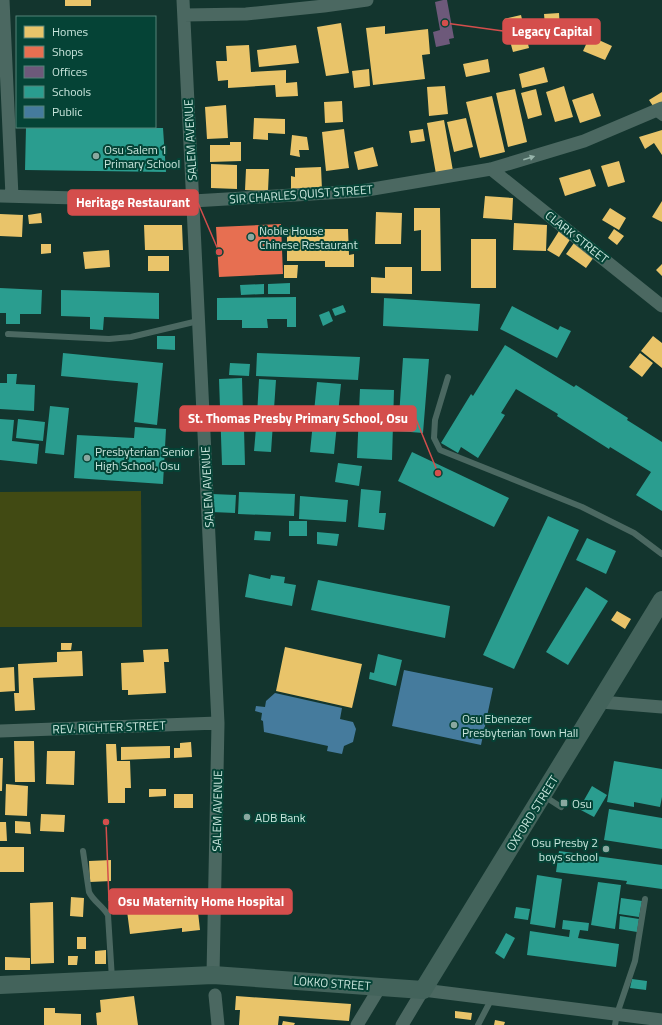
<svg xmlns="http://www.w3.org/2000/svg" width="662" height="1025" font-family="'Titillium Web',sans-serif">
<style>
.park{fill:#414a13}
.homes{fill:#e9c46a}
.shops{fill:#e76f51}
.offices{fill:#6d597a}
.schools{fill:#2a9d8f}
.public{fill:#457b9d}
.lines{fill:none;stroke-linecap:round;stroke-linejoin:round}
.lane{stroke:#4b6861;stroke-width:6}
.street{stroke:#4b6861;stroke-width:13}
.secondary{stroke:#43635b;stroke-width:18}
.oneway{fill:#97b4ab}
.poi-dot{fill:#8aa8a0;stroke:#054336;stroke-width:1.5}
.labels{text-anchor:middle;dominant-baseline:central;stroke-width:4;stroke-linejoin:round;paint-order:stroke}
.street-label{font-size:12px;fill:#cae6dd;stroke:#054336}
.poi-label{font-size:12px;fill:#cae6dd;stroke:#054336;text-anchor:start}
.leader{fill:none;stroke:#d44e4c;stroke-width:1.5}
.callout-dot{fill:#d44e4c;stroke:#054336;stroke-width:1.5}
.callout{fill:#d44e4c;stroke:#d44e4c;stroke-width:1.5}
.callout-label{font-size:13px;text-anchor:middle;font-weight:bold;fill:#fff}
</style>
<rect width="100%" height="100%" fill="#13352e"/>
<!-- park -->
<path class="park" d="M141 491 142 627H0V492Z"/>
<!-- homes -->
<path class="homes" d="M65 0H91V6H65Z
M559 13 560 30H556V37L546 38 544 14Z
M521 15 529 48 513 52 504 19Z
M341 23 349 73 326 76 317 27Z
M385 26V34L428 29 430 54 422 55 425 79 373 85 366 28Z
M590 36 612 46 605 60 583 51Z
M249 45 251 72 286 70V83L297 82 298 96 276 97 275 85 228 88V80L218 81 216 61H227L226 46Z
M296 45 299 63 259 67 257 50Z
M488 59 490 72 466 77 463 64Z
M544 67 548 82 522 88 519 74Z
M369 69 370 86 354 88 352 71Z
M445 86 448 114 429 116 427 87Z
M564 86 573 117 555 122 546 92Z
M515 89 527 142 508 147 496 93Z
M536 89 542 115 528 119 521 93Z
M662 92V104L655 109 649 100Z
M593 93 601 116 580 123 572 100Z
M492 96 505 152 480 158 466 102Z
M342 101 343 122 325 123 324 102Z
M226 105 228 138 207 139 205 107Z
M254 118 285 119V134L268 133V140L253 139Z
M466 118 473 147 454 152 447 122Z
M444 120 453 171 436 174 427 123Z
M344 129 349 168 326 171 322 132Z
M423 129 425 141 411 143 409 131Z
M662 130V155L654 143 645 149 639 137Z
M292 135 307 137 309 150H299L300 157 290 155Z
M230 142H241V161L210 162V145H230Z
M373 147 378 166 358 170 354 152Z
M619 161 625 182 608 187 601 166Z
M211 164 237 165V189L211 188Z
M321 167 322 190 291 192V176L295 177V168Z
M246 169H269L268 191 245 190Z
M590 169 596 186 565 196 559 178Z
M485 196 513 198 512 220 483 218Z
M662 201V222L652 217Z
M414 208H440L441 271H421V230L414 231Z
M610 208 626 218 619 230 602 220Z
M376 212 402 213 401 244H375Z
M41 213 42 223 29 224 28 215Z
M0 214 23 215 22 237 0 236Z
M514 223 547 225 546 251 513 250Z
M144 225H182L183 250H145Z
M287 229H348L349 255 354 254V267H325V261H287Z
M614 229 624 236 617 245 608 238Z
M559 231 571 238 559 257 547 250Z
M471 239H496V288H471Z
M574 243 594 257 586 268 566 254Z
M41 244H51V253L41 254Z
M109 250 110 267 85 269 83 252Z
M148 256H169V271H148Z
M662 264V276L656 270Z
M284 265H298L297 278H284Z
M385 267H412V294L371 293V277L385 278Z
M653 336 662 343V368L641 351Z
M640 353 653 363 642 377 629 367Z
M617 611 631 619 625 629 611 620Z
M61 643H72L71 650H61Z
M285 647 362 664 352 708 276 691Z
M168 649 169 662H164L166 693 128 695V690H122L121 663 144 662 143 650Z
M82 651 83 676 33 678 35 710 15 711 14 693H19L18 664 57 662V652Z
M14 667 15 691 0 692V668Z
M14 741H34L35 782H15Z
M191 742 192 757 174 758V748H180V743Z
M106 744H116L117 761H130L131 788H125V803H108Z
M170 746V758L121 760V747Z
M47 751H75L74 785 46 784Z
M0 758H3L2 791H0Z
M6 784 28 786 27 816 5 815Z
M149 789H166V796L149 797Z
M174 794H193V808H174Z
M41 814 65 815 64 832 40 831Z
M15 821 30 822 31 834 15 833Z
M0 822H6L7 841H0Z
M0 847H24V872H0Z
M111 860V881L90 882 89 861Z
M196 894 200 930 182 932V928L130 934 127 911 185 906 184 895Z
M71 897 84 898 83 917 70 916Z
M53 902 54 963 31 964 30 903Z
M77 937H86V949H77Z
M106 950V964H95V951Z
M68 956H78L77 965H68Z
M5 957 30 958V970H5Z
M134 996 138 1025H97L96 1013 101 1012 100 1000Z
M236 996 351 1004 349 1021 279 1016 278 1025H239L240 1010H235Z
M44 1008H55V1013L81 1014V1025H44Z
M455 1011 472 1013 471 1020 455 1018Z
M495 1020 505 1022 504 1025H494Z
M283 1021 295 1023 294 1025H282Z"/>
<!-- shops -->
<path class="shops" d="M281 224 283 274 219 277 216 227Z"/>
<!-- offices -->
<path class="offices" d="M443 0H447L454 38 449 39 450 44 436 47 433 32 440 30 435 2Z"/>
<!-- schools -->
<path class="schools" d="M26 127 163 128 166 172 25 170Z
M290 283V294H268V284Z
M264 284V294L241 295 240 285Z
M0 288 42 290 41 314H20V324H6V313H0Z
M61 290 159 293V319L104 317 103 330 90 329V317L61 316Z
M296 297V327H287V319H267L268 328H242V320H217V298Z
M384 298 480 304 478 331 383 326Z
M343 305 346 312 335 316 332 309Z
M512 306 558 330 560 326 571 331 557 358 500 329Z
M329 311 333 321 323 326 319 315Z
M157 336H175V350L157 349Z
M505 345 574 387 576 385 628 418 627 420 662 442V511L636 495 651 472 610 447 609 449 557 416 558 414 516 389 501 413 505 415 478 458 461 447 458 453 441 443 471 394 473 396Z
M63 353 163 363 157 425 134 422 138 383 61 376Z
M257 353 360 357 358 380 256 376Z
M403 358 429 359 423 433 398 431Z
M230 363 250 364 249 376 229 375Z
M7 374H17L16 384 35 385 34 411 0 409V383H7Z
M242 378 243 416H257L259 379 276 380 271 452 254 451 256 428 244 429 245 465H222L219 379Z
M317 382 341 384 334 454 310 452Z
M360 389 394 390 392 460 357 458Z
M50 406 69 408 64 455 45 453Z
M0 419 14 420 12 441 39 444 37 464 0 460Z
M18 419 45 422 43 441 16 438Z
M135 427 166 429 163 484 74 478 77 435 134 438Z
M412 452 509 498 494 527 398 481Z
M338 463 362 466 359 486 335 482Z
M361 489 381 491 379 513H386L384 530 358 527Z
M239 492 295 494 294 516 238 514Z
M212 494 236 495 235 513 212 512Z
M300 496 348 500 346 522 299 519Z
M548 516 579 530 514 669 483 655Z
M289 521H307V536H289Z
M255 531 271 532 270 541 254 540Z
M317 532 339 534 337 546 317 544Z
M587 538 616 551 606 574 576 560Z
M249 574 270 579 271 575 285 577 284 583 296 585 292 606 245 597Z
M318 580 450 606 445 638 311 610Z
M586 587 608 601 568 665 546 652Z
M378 654 402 660 396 686 369 679 370 672 374 673Z
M614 761 662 769V797L660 807 634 802V807L607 802Z
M592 786 607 795 594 817 579 809Z
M609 809 662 818V849L604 840Z
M559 851 662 865V889L626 884 627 881 556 872Z
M537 875 562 879 555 928 530 924Z
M598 882 621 885 615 929 591 925Z
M621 898 642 901 639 917 619 914Z
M516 907 530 909 528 920 514 918Z
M620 916 639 919 637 932 619 929Z
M563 920 589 923 588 931 580 930 578 938 619 944 616 967 527 955 530 931 569 937 570 930 562 929Z
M506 933 515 938 504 959 495 953Z
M632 979 647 981 646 990 630 988Z"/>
<!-- public -->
<path class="public" d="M404 670 493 688 481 745 392 726Z
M275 693 342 708 340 719 353 722 356 729 353 742 344 746 342 754 327 751 328 746 264 732 263 721 261 720 262 713 255 711 256 706 265 707 266 701Z"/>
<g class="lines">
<!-- lane -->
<path class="lane" d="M654 112 662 118
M8 334 109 339 131 337 198 321
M448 377 435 420 434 438 440 450 582 507 634 533 662 554
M544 796 561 807
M83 851 89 892C93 901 103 906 108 915L112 979
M478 1025 492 998
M615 1025 617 1014 635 961 645 899"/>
<!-- street -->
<path class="street" d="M3 0 12 196
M183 0 218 723 213 975
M184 15 246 14 324 6 367 0
M491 169 662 306
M0 196 193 201 361 191 491 169 584 141 662 108
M601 702 662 707
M0 731 218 723
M215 995 218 1025
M357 1025 380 987
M402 1025 423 990 662 1020"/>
<!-- secondary -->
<path class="secondary" d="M0 985 213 975 423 990 662 600"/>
</g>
<!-- one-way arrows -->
<defs><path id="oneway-solid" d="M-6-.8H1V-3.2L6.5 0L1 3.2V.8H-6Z"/></defs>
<use class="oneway" href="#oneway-solid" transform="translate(529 158) rotate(-17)"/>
<!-- markers -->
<g class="poi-dot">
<circle cx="96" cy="156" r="4"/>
<circle cx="251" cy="237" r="4"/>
<circle cx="87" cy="458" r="4"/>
<circle cx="454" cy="725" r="4"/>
<rect x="560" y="799" width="8" height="8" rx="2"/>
<circle cx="247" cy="817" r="4"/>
<circle cx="606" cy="849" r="4"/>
</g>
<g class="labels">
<!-- street labels -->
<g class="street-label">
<text transform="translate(190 140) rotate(-93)">SALEM AVENUE</text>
<text transform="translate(301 194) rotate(-4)">SIR CHARLES QUIST STREET</text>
<text transform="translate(577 237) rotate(38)">CLARK STREET</text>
<text transform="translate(207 487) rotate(-93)">SALEM AVENUE</text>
<text transform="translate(109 727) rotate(-2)">REV. RICHTER STREET</text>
<text transform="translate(217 811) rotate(-89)">SALEM AVENUE</text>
<text transform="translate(532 813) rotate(-58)">OXFORD STREET</text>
<text transform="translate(332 983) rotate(4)">LOKKO STREET</text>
</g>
<!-- poi labels -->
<g class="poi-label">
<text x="104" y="149">Osu Salem 1<tspan x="104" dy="14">Primary School</tspan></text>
<text x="259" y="230">Noble House<tspan x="259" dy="14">Chinese Restaurant</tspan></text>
<text x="95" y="451">Presbyterian Senior<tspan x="95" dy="14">High School, Osu</tspan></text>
<text x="462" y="718">Osu Ebenezer<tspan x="462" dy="14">Presbyterian Town Hall</tspan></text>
<text x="572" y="803">Osu</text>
<text x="255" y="817">ADB Bank</text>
<text x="598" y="842" text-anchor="end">Osu Presby 2<tspan x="598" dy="14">boys school</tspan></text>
</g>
</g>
<!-- callouts -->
<path class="leader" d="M445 23L503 31M219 252L198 203M438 473L416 419M106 822L109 901"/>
<g class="callout-dot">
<circle cx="445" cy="23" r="4"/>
<circle cx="219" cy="252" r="4"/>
<circle cx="438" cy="473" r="4"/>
<circle cx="106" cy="822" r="4"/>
</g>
<g class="callout">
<rect x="503" y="19" width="97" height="25" rx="4"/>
<rect x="68" y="190" width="130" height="25" rx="4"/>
<rect x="180" y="406" width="236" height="25" rx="4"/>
<rect x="109" y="889" width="183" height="25" rx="4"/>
</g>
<g class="callout-label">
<text x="552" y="36">Legacy Capital</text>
<text x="133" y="207">Heritage Restaurant</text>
<text x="298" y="423">St. Thomas Presby Primary School, Osu</text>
<text x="201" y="906">Osu Maternity Home Hospital</text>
</g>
<!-- legend -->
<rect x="16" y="16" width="140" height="112" fill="#054336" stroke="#548479"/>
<rect x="24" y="26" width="20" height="12" fill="#e9c46a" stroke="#548479"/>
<text x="52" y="36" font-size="12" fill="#cae6dd">Homes</text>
<rect x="24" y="46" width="20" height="12" fill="#e76f51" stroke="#548479"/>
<text x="52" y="56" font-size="12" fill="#cae6dd">Shops</text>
<rect x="24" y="66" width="20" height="12" fill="#6d597a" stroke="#548479"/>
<text x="52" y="76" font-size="12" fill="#cae6dd">Offices</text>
<rect x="24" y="86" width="20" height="12" fill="#2a9d8f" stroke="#548479"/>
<text x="52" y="96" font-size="12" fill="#cae6dd">Schools</text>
<rect x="24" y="106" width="20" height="12" fill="#457b9d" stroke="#548479"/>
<text x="52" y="116" font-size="12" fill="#cae6dd">Public</text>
</svg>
